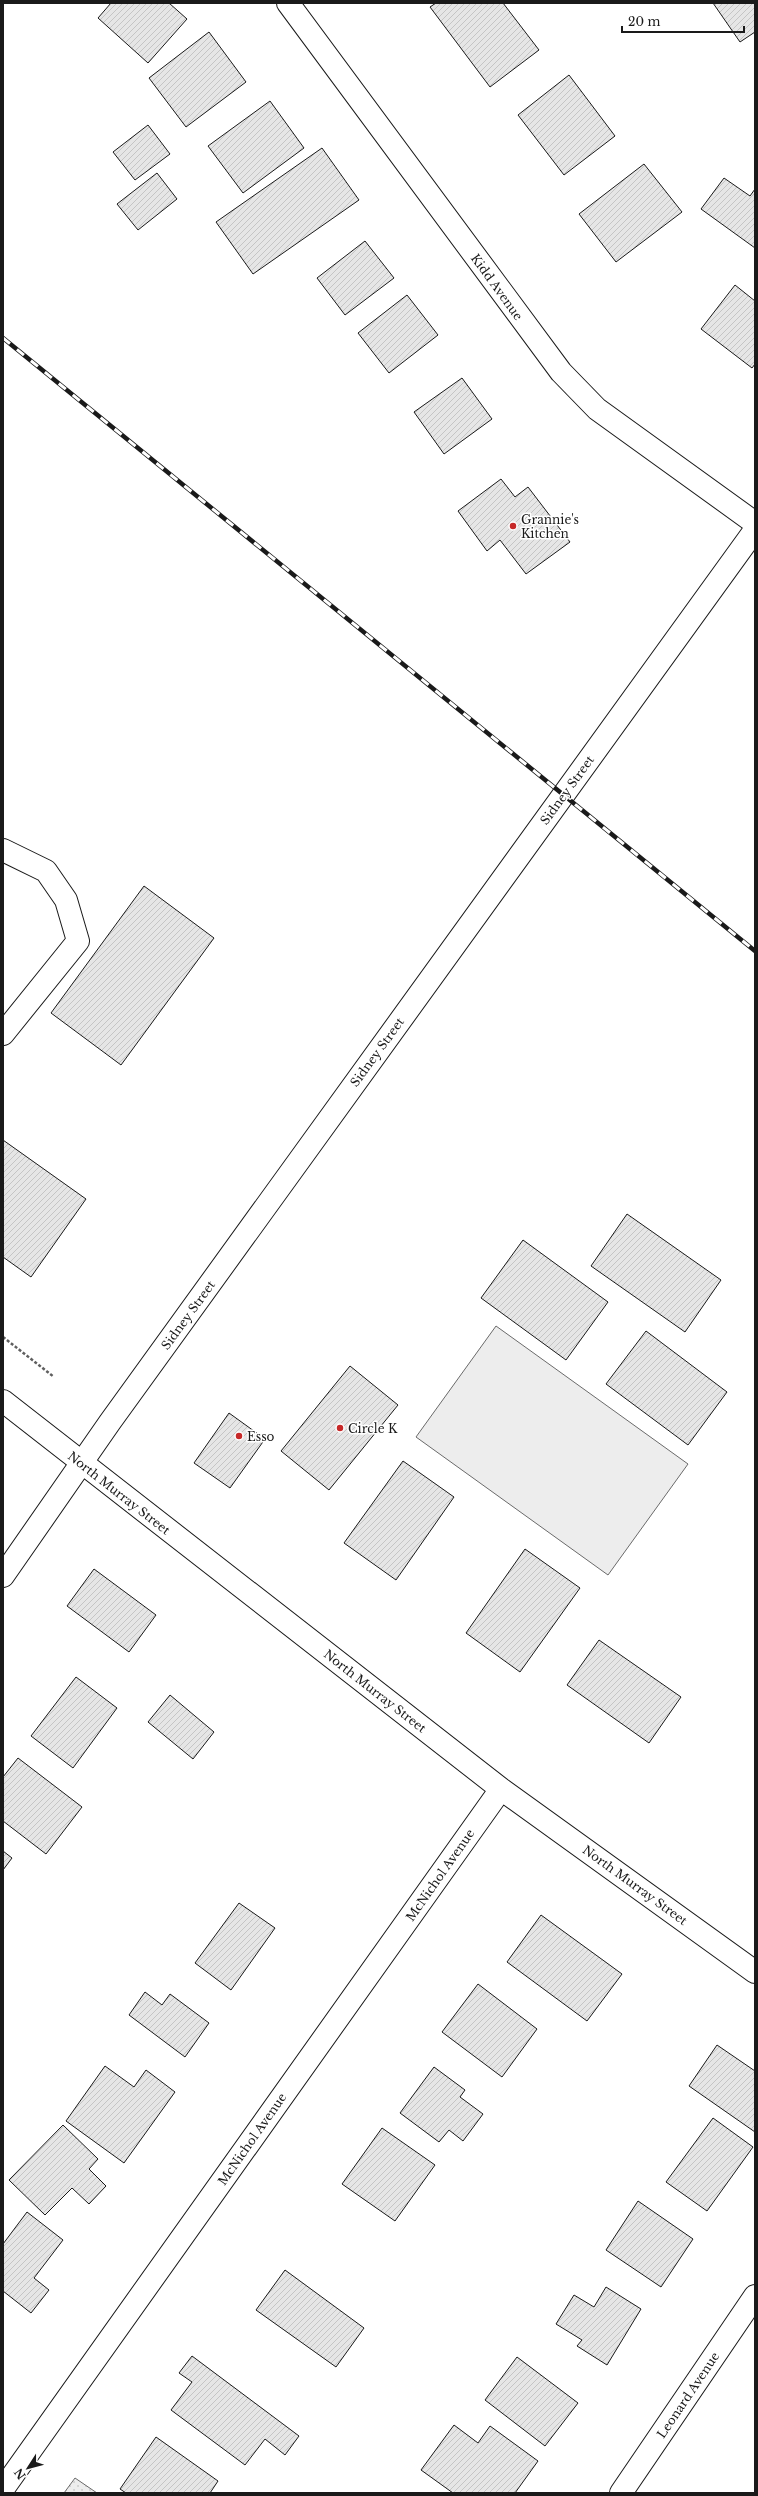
<svg xmlns="http://www.w3.org/2000/svg" width="758" height="2496" font-family="'Libre Baskerville',serif">
<style>
.built{fill:#ededed;stroke:#6a6a6a}
.park{fill:url(#park-dots);stroke:#6a6a6a}
.building{fill:url(#building-hatch);stroke:#1a1a1a}
.lines{fill:none;stroke-linecap:round;stroke-linejoin:round}
.minor-casing{stroke:#1a1a1a;stroke-width:24}
.major-casing{stroke:#1a1a1a;stroke-width:24}
.path{stroke:#5f5f5f;stroke-width:2.5;stroke-dasharray:3 2;stroke-linecap:butt}
.minor{stroke:#fff;stroke-width:22}
.major{stroke:#fff;stroke-width:22}
.rail-casing{stroke:#1a1a1a;stroke-width:4.5}
.rail{stroke:#fff;stroke-width:3;stroke-dasharray:9;stroke-linecap:butt}
.poi-dot{fill:#c62828;stroke:#fff;stroke-width:1.5}
.labels{text-anchor:middle;dominant-baseline:central;stroke-width:3;stroke-linejoin:round;paint-order:stroke}
.street-label{font-size:12px;fill:#1a1a1a;stroke:#fff}
.poi-label{font-size:12px;fill:#1a1a1a;stroke:#fff;text-anchor:start}
</style>
<defs>
<pattern id="park-dots" width="8" height="8" patternUnits="userSpaceOnUse"><rect width="8" height="8" fill="#ededed"/><path d="M2 2h.1M6 6h.1" fill="none" stroke="#cbcbcb" stroke-width="1.8" stroke-linecap="round"/></pattern>
<pattern id="building-hatch" width="6" height="6" patternUnits="userSpaceOnUse"><rect width="6" height="6" fill="#e6e6e6"/><path d="M-1 1l2-2M0 6l6-6M5 7l2-2" fill="none" stroke="#c5c5c5"/></pattern>
</defs>
<rect width="100%" height="100%" fill="#fff"/>
<!-- built -->
<path class="built" d="M496 1326 688 1464 608 1575 416 1437Z"/>
<!-- park -->
<path class="park" d="M75 2478 97 2493H64Z"/>
<!-- building -->
<path class="building" d="M111 3H169L187 19 148 63 98 18Z
M436 3H503L539 50 490 87 430 7Z
M713 3H755V32L740 42Z
M209 32 246 82 186 127 149 78Z
M569 75 615 136 564 175 518 115Z
M270 101 304 148 243 193 208 146Z
M148 125 170 154 135 180 113 152Z
M322 148 359 200 253 274 216 222Z
M644 164 682 212 616 262 579 214Z
M157 173 177 199 138 230 117 204Z
M724 178 750 196 755 189V248L701 209Z
M365 241 394 278 345 315 317 278Z
M735 285 755 301V364L752 368 701 329Z
M407 295 438 335 389 373 358 333Z
M462 378 492 419 444 454 414 412Z
M501 479 515 497 528 487 570 542 526 574 500 540 487 551 458 511Z
M144 886 214 938 121 1065 51 1013Z
M3 1140 86 1199 31 1277 3 1257Z
M627 1214 721 1280 685 1332 591 1266Z
M523 1240 608 1302 566 1360 481 1298Z
M646 1331 727 1392 688 1445 606 1384Z
M350 1366 398 1405 329 1490 281 1451Z
M229 1413 265 1439 230 1488 194 1463Z
M403 1461 454 1497 396 1580 344 1543Z
M525 1549 580 1588 520 1672 466 1633Z
M94 1569 156 1615 129 1652 67 1606Z
M599 1640 681 1697 649 1743 567 1685Z
M76 1677 117 1708 73 1768 31 1736Z
M170 1695 214 1732 193 1759 148 1722Z
M18 1758 82 1807 46 1854 3 1821V1777Z
M3 1851 12 1858 3 1870Z
M239 1903 275 1928 231 1990 195 1963Z
M541 1915 622 1974 587 2021 507 1962Z
M478 1984 537 2029 502 2077 442 2032Z
M145 1992 162 2005 170 1994 209 2023 185 2057 129 2015Z
M717 2045 755 2071V2132L689 2086Z
M105 2066 134 2087 146 2070 175 2092 124 2163 66 2121Z
M434 2067 465 2090 460 2097 483 2114 463 2141 449 2130 439 2142 400 2113Z
M713 2118 753 2147 707 2211 666 2182Z
M63 2125 98 2159 89 2169 106 2186 89 2204 72 2188 45 2215 9 2180Z
M382 2128 435 2165 395 2221 342 2184Z
M638 2201 693 2239 661 2287 606 2250Z
M27 2212 63 2240 34 2278 49 2290 31 2313 3 2291V2244Z
M285 2270 364 2328 336 2367 256 2310Z
M606 2287 641 2309 607 2365 577 2346 582 2340 556 2324 574 2295 594 2307Z
M192 2356 299 2436 285 2455 265 2439 245 2465 171 2410 192 2382 179 2373Z
M517 2357 578 2403 545 2446 485 2400Z
M454 2425 478 2443 490 2426 538 2461 515 2493H453L421 2470Z
M156 2437 218 2481 210 2493H126L120 2489Z"/>
<g class="lines">
<defs>
<path id="minor" d="M288 3 561 372 597 409 755 523
M3 850 46 871 66 900 78 941 3 1034
M3 1401 501 1789 755 1972
M3 2489 501 1789
M621 2493 755 2296"/>
<path id="major" d="M3 1576 110 1422 755 530"/>
</defs>
<!-- minor casing -->
<use href="#minor" class="minor-casing"/>
<!-- major casing -->
<use href="#major" class="major-casing"/>
<!-- path -->
<path class="path" d="M3 1337 54 1377"/>
<!-- minor -->
<use href="#minor" class="minor"/>
<!-- major -->
<use href="#major" class="major"/>
<defs>
<path id="rail" d="M3 338 755 951"/>
</defs>
<!-- rail casing -->
<use href="#rail" class="rail-casing"/>
<!-- rail -->
<use href="#rail" class="rail"/>
</g>
<!-- markers -->
<g class="poi-dot">
<circle cx="513" cy="526" r="4"/>
<circle cx="340" cy="1428" r="4"/>
<circle cx="239" cy="1436" r="4"/>
</g>
<g class="labels">
<!-- street labels -->
<g class="street-label">
<text transform="translate(497 287) rotate(54)">Kidd Avenue</text>
<text transform="translate(567 790) rotate(-54)">Sidney Street</text>
<text transform="translate(377 1052) rotate(-54)">Sidney Street</text>
<text transform="translate(188 1315) rotate(-54)">Sidney Street</text>
<text transform="translate(119 1493) rotate(38)">North Murray Street</text>
<text transform="translate(375 1691) rotate(38)">North Murray Street</text>
<text transform="translate(440 1875) rotate(-55)">McNichol Avenue</text>
<text transform="translate(635 1885) rotate(36)">North Murray Street</text>
<text transform="translate(252 2139) rotate(-55)">McNichol Avenue</text>
<text transform="translate(688 2395) rotate(-56)">Leonard Avenue</text>
</g>
<!-- poi labels -->
<g class="poi-label">
<text x="521" y="519">Grannie's<tspan x="521" dy="14">Kitchen</tspan></text>
<text x="348" y="1428">Circle K</text>
<text x="247" y="1436">Esso</text>
</g>
</g>
<!-- border -->
<rect width="758" height="2496" fill="none" stroke="#1a1a1a" stroke-width="8"/>
<!-- north arrow -->
<g transform="translate(28 2468) rotate(234)" stroke="#ffffff" stroke-width="3" paint-order="stroke">
<path d="M0-3L7 15L0 10L-7 15Z" fill="#1a1a1a"/>
<text y="-6" font-size="11" font-weight="bold" text-anchor="middle" fill="#1a1a1a">N</text>
</g>
<!-- scale -->
<path d="M622 26v6h122v-6" fill="none" stroke="#1a1a1a" stroke-width="2"/>
<text x="628" y="26" font-size="12" fill="#1a1a1a" stroke="#ffffff" stroke-width="3" paint-order="stroke">20 m</text>
</svg>
